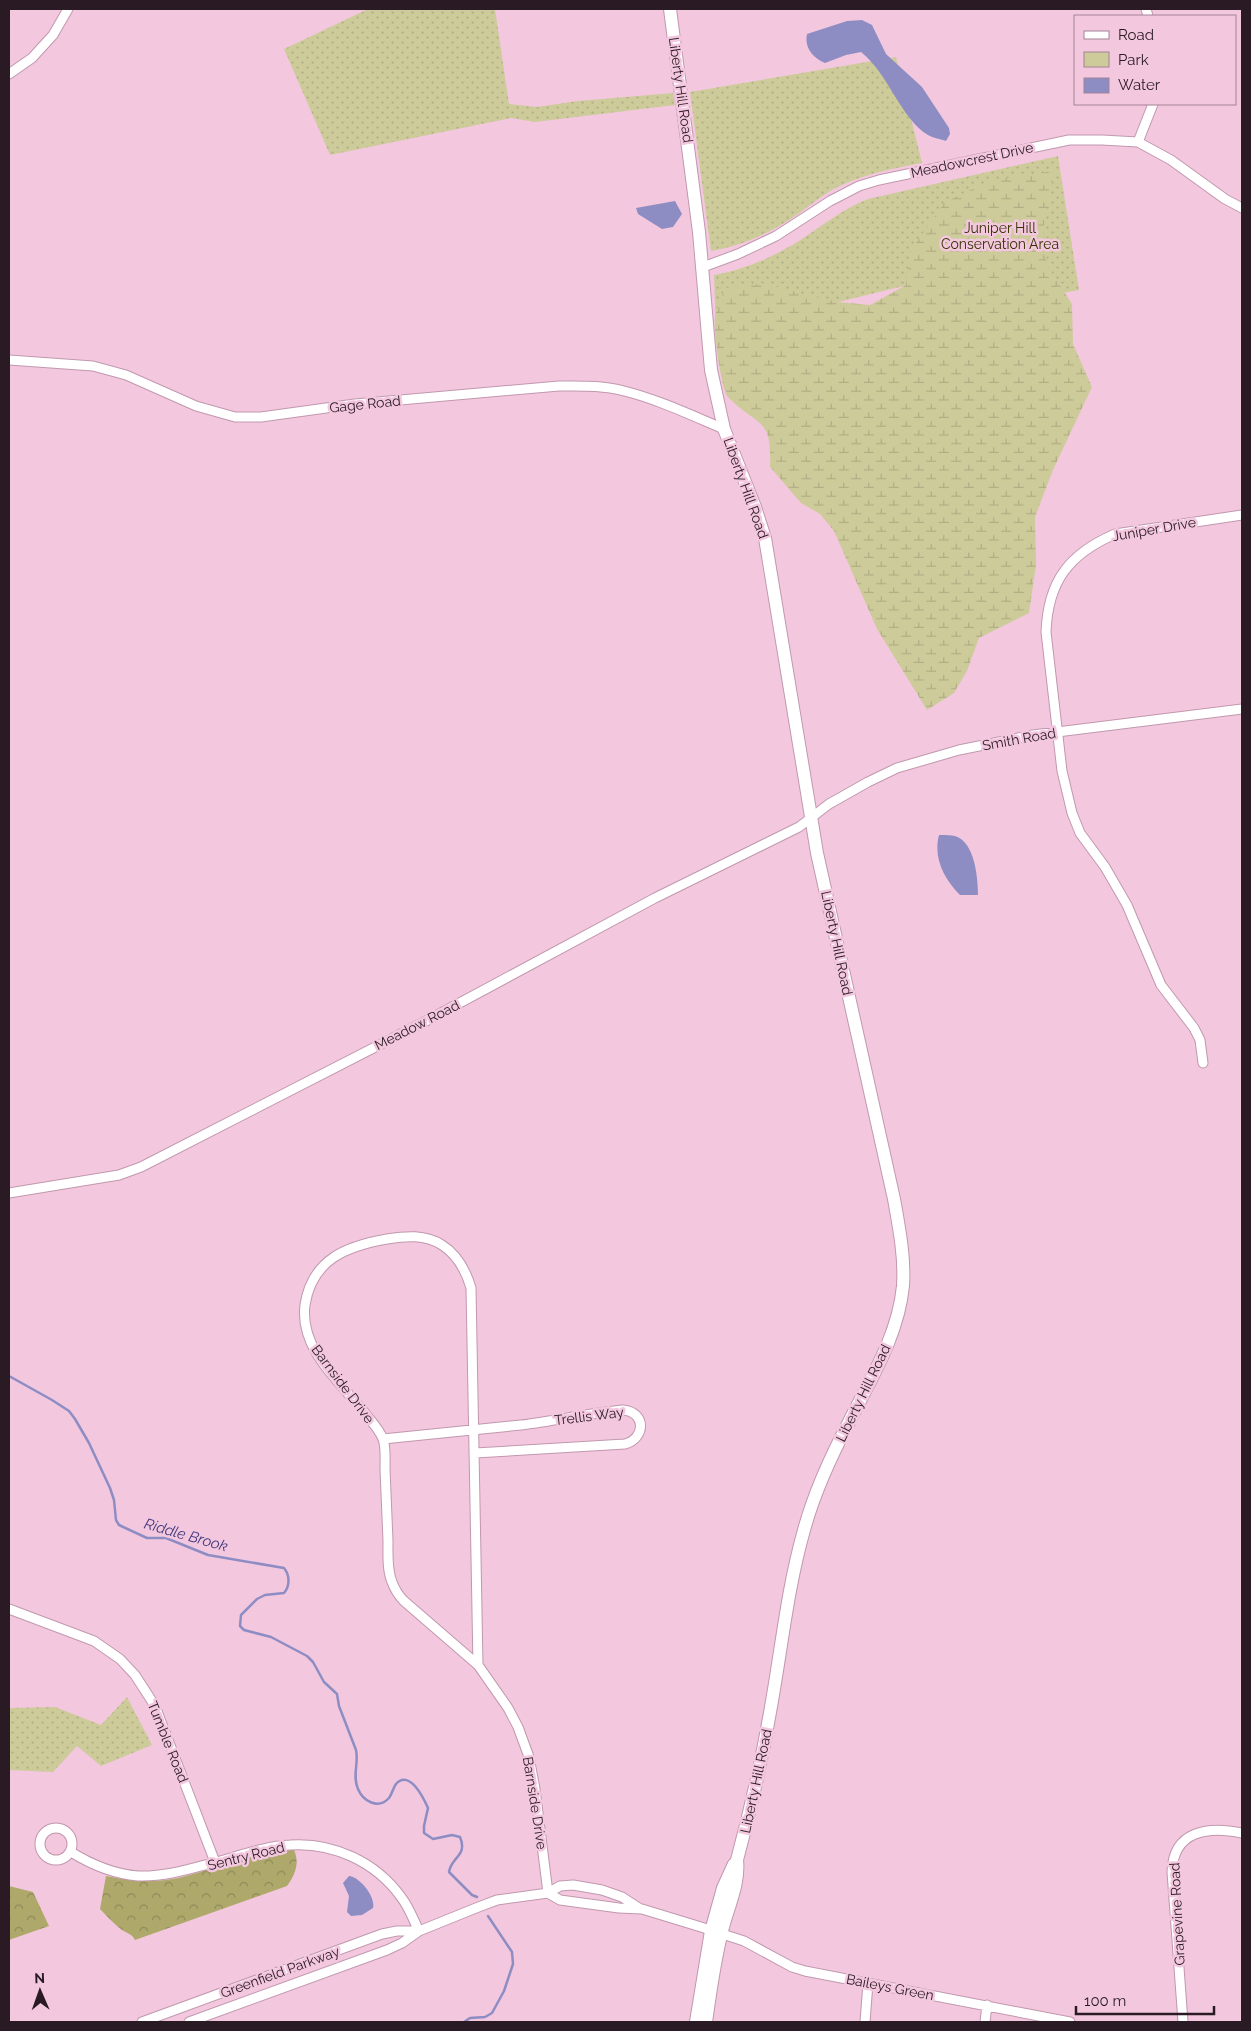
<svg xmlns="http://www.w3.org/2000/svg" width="1251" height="2031" font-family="Raleway,sans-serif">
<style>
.green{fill:url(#green-dots)}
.forest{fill:url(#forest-crowns)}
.wetland{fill:url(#wetland-marsh)}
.water{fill:#8d8dc4}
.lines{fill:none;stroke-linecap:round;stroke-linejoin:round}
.stream{stroke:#8d8dc4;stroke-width:2.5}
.street-casing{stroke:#c198ae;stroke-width:11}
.secondary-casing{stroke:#c198ae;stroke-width:14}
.street{stroke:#fff;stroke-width:9}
.secondary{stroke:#fff;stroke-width:12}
.labels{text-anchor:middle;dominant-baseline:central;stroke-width:5;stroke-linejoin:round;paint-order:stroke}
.street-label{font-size:14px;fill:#2a1a23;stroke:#f3c8df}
.park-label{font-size:14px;fill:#363200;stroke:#f3c8df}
.water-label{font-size:15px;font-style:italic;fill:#40397e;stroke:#f3c8df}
</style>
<defs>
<pattern id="green-dots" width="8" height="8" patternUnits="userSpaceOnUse" patternTransform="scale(1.25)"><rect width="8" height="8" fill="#cecb9b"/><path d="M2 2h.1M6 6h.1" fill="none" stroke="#b1ae85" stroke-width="1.8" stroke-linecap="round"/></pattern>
<pattern id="forest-crowns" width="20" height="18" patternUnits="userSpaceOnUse" patternTransform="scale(1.25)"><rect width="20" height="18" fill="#aea96b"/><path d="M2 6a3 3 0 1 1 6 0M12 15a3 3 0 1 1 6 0" fill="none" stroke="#8e8958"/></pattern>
<pattern id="wetland-marsh" width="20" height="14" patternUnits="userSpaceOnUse" patternTransform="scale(1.25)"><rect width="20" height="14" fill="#cecb9b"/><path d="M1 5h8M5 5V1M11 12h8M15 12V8" fill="none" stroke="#b1ae85"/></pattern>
</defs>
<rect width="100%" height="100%" fill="#f3c8df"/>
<!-- green -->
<path class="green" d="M368 9H495L509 104 537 107 578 101 673 93 675 105 535 122 511 118 330 155 284 49Z
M896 57 922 163C890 169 859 175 830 191 816 200 803 211 789 220 766 235 738 247 711 251L690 92Z
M1058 156 1079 290 938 315 932 279 716 332 714 275C744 270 773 257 799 241 822 226 842 209 868 199Z
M127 1697 152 1745 101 1766 77 1746 53 1772 9 1770V1708L55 1707 101 1725Z"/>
<!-- forest -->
<path class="forest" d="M294 1850C300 1863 295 1875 287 1886L135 1940C132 1934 127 1933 122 1930 114 1924 107 1916 100 1909L106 1876C130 1881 154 1883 178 1878 217 1869 255 1851 294 1850Z
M9 1886 33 1892 49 1926 9 1940Z"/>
<!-- wetland -->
<path class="wetland" d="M1054 171 1043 230 1047 265 1072 304 1073 344 1092 387 1053 470 1035 517 1036 565 1029 613 979 638 967 671 954 693 927 710 877 629 834 531 820 514 801 503 770 467C772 415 758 428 728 397 721 390 713 328 715 317 716 308 722 297 725 288L766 283 802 294 838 302 870 305 906 285 911 250 945 202 991 180Z"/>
<!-- water -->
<path class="water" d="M862 20 872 25 886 54 922 87 949 128 950 134 946 141C941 139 933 138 928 135 901 119 888 73 861 52L846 55 825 63C813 58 804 48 807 34L847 21Z
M675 201 682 214 673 227 662 229 638 214 636 208Z
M939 835C944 835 951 835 955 836 975 842 978 878 978 895H960C944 879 933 858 939 835Z
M349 1876C360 1877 376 1897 373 1908L362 1915 351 1916 347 1912 349 1896 343 1883Z"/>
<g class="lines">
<!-- stream -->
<path class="stream" d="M9 1376 52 1400 69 1411 75 1419 89 1443 110 1488 114 1500 116 1520 119 1525 147 1538H166L208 1555 284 1568C290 1575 290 1586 284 1593L265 1595 257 1599 241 1615 240 1626 244 1630 271 1637 307 1656 313 1662 324 1682 337 1694 339 1706 356 1750C359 1763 352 1776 358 1789 363 1801 378 1810 389 1798 392 1794 393 1788 396 1784 410 1769 424 1799 428 1808L424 1826V1833L433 1839 452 1835 460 1837C468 1856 451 1857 449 1872L472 1895 477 1897
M464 2022 470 2018 485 2017 492 2013 504 1991 513 1964 512 1952 488 1916"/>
<defs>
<path id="street" d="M1146 9 1148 16
M9 74 32 58 53 35 68 9
M1138 142 1153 104
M703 267 738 254 776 236 830 201 859 186 879 180 1069 140H1102L1138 142 1171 160 1225 199 1242 208
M9 360 93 366 126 375 196 406 235 417H261L355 404 559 386C581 386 602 385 624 391 657 399 693 416 724 429
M1203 1063 1200 1040 1194 1028 1161 985 1127 905 1105 867 1080 833 1072 813 1062 771 1046 632C1048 581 1069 554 1115 534L1242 515
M9 1193 119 1175 141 1167 428 1020 655 898 799 827 829 804 868 782 897 768 959 750 1033 735 1242 709
M383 1439C429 1434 475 1430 521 1425 555 1421 589 1413 623 1410 646 1412 646 1438 625 1444L475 1453
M9 1609 94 1641 120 1659 135 1675 155 1706 215 1862
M478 1665 471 1288C466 1271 458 1255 442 1245 425 1234 406 1236 387 1239 347 1246 312 1259 305 1305 299 1351 343 1384 368 1417 373 1423 380 1431 383 1439 386 1447 385 1460 385 1469 386 1493 387 1517 388 1541 388 1555 387 1570 392 1582 395 1590 399 1596 404 1601L478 1665 508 1708 518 1727 529 1757 535 1789 548 1893
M40 1844a16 16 0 1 1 32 0a16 16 0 1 1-32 0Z
M71 1852C92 1865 113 1874 138 1876 166 1877 193 1868 220 1861 242 1855 266 1846 290 1845 333 1842 376 1862 401 1897 409 1907 413 1919 419 1931
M548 1893 560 1900 619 1908 642 1909 701 1927 744 1941 792 1967 805 1971 1070 2022
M142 2022 382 1934 397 1931H419
M189 2022 387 1950 402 1943 419 1931 476 1908 497 1900 548 1893 560 1886 573 1885 602 1890 622 1897 639 1908
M865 2022 868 1983
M985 2022 987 2005
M1183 2022 1172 1872C1173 1830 1209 1826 1242 1833"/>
<path id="secondary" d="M670 9 699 232 711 370 724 429 755 507 765 538 817 853 894 1199C899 1227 905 1257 903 1286 898 1336 871 1378 849 1422 831 1456 814 1493 804 1530 788 1586 782 1644 772 1701 763 1755 751 1808 737 1860 740 1885 726 1911 721 1935 714 1964 710 1993 706 2022
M696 2022 711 1931 723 1888 734 1864"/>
</defs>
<!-- street casing -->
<use href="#street" class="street-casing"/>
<!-- secondary casing -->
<use href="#secondary" class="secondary-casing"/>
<!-- street -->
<use href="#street" class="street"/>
<!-- secondary -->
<use href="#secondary" class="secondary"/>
</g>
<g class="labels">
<!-- street labels -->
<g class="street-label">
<text transform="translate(681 90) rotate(82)">Liberty Hill Road</text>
<text transform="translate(972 160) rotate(-12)">Meadowcrest Drive</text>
<text transform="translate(365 404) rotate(-6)">Gage Road</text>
<text transform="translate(746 488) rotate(70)">Liberty Hill Road</text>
<text transform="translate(1154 529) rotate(-10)">Juniper Drive</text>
<text transform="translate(1019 739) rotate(-10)">Smith Road</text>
<text transform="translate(837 943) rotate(78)">Liberty Hill Road</text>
<text transform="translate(417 1025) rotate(-27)">Meadow Road</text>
<text transform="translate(343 1384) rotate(53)">Barnside Drive</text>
<text transform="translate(863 1393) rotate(-64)">Liberty Hill Road</text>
<text transform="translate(589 1416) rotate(-7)">Trellis Way</text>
<text transform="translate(168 1742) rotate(68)">Tumble Road</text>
<text transform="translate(756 1781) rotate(-78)">Liberty Hill Road</text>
<text transform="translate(535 1803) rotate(81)">Barnside Drive</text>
<text transform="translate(246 1856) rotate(-14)">Sentry Road</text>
<text transform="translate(1177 1914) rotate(-93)">Grapevine Road</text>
<text transform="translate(280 1972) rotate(-20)">Greenfield Parkway</text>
<text transform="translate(890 1987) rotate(11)">Baileys Green</text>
</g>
<!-- park labels -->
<g class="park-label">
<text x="1000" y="228">Juniper Hill<tspan x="1000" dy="16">Conservation Area</tspan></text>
</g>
<!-- water labels -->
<g class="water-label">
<text transform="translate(186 1535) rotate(16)">Riddle Brook</text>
</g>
</g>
<!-- border -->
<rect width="1251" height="2031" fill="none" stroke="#2a1a23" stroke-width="20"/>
<!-- legend -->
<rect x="1074" y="15" width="162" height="90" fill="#f3c8df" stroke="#a38294"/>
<rect x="1084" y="31" width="25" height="8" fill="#ffffff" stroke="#a38294"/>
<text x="1118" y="40" font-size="15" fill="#2a1a23">Road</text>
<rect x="1084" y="52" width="25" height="15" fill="#cecb9b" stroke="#a38294"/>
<text x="1118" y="65" font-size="15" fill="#2a1a23">Park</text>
<rect x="1084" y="78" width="25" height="15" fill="#8d8dc4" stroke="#a38294"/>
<text x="1118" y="90" font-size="15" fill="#2a1a23">Water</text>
<!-- north arrow -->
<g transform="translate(40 1991) rotate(358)" stroke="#f3c8df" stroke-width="4" paint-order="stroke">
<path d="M0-4L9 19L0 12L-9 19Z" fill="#2a1a23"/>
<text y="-8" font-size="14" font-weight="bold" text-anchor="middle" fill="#2a1a23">N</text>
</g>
<!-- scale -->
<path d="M1076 2006v8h138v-8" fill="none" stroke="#2a1a23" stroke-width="2.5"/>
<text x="1084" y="2006" font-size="15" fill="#2a1a23" stroke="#f3c8df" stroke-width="4" paint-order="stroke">100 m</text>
</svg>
